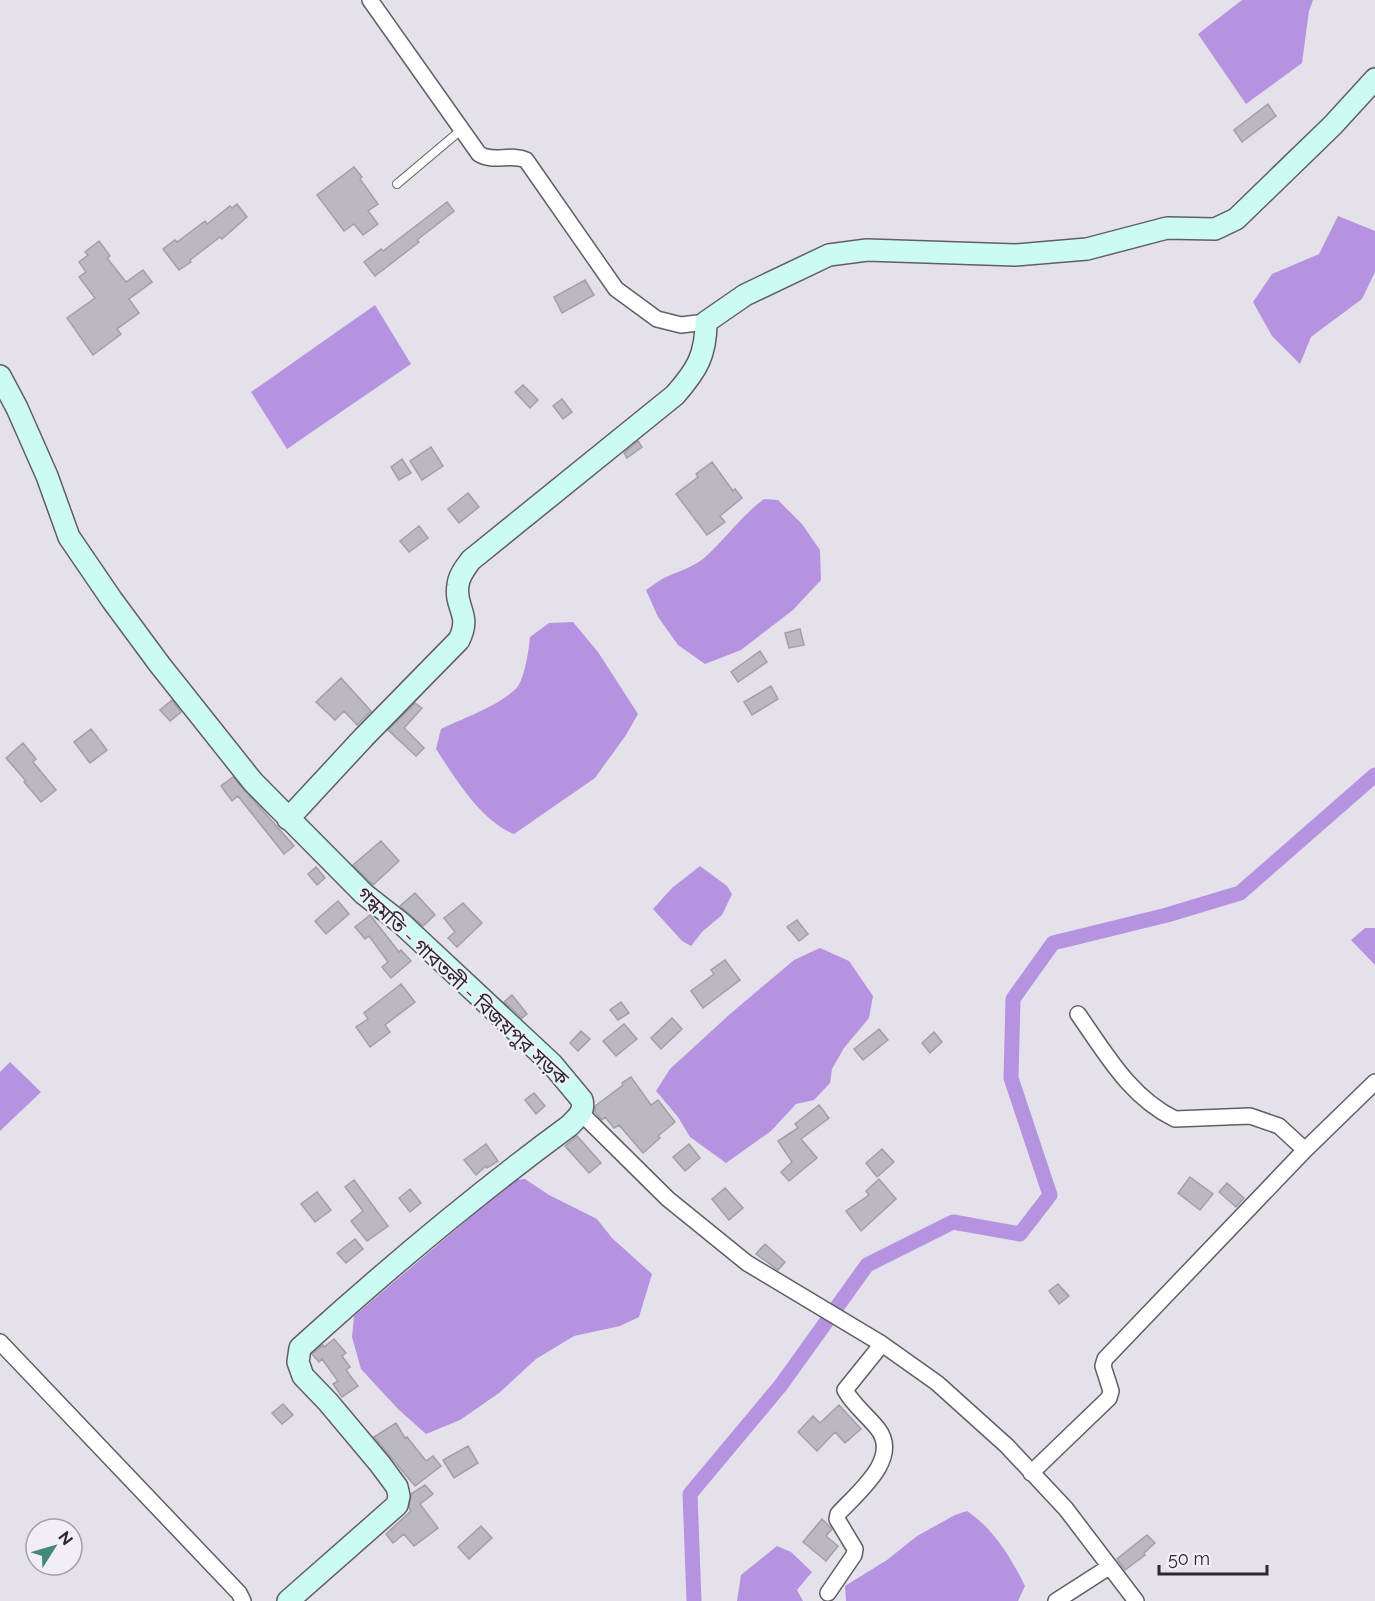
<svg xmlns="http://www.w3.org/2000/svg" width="1375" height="1601" font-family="Raleway,'Noto Sans Bengali',sans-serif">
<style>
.water{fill:#b593e0}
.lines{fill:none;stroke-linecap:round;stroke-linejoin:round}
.canal{stroke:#b593e0;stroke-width:15}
.building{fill:#bcb8c2;stroke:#a29fa8;stroke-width:1.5}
.lane-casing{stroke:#615e66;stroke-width:10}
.street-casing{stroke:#615e66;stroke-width:18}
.secondary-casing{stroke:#615e66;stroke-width:24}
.lane{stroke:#fff;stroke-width:8}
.street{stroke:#fff;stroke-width:15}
.secondary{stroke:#cbfbf2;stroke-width:21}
.labels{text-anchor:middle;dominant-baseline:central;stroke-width:4.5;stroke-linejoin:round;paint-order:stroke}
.street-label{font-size:20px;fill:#2b292d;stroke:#f2eef8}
</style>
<rect width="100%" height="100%" fill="#e5e1eb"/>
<!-- water -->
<path class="water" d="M1242 0H1313L1309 11 1302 63 1246 104 1198 34Z
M1338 216 1375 231V272L1362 299 1311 337 1300 364 1272 336 1253 302 1272 274 1319 254Z
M375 305 411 364 287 449 251 392Z
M764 499 778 500 802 524 820 550 821 580 793 610 741 650 705 664 678 645 658 617 646 590C652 586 659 580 666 577 679 571 692 568 704 558 725 540 741 516 764 499Z
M573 622 598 652 638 714 626 735 595 778 514 834C481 821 455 778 436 749L441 729C462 719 504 704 518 686 525 676 529 649 530 637L549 623Z
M700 866 727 886 732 894 722 915 702 932 691 946 682 941 653 909 672 888Z
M1365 928H1375V965L1351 940Z
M820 948 849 961 873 996 869 1018 844 1048 832 1069 830 1083 814 1100 796 1104 771 1131 726 1163 690 1137 678 1117 656 1091 670 1069 730 1014 794 960Z
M10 1062 41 1092 0 1131V1072Z
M525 1179 549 1195 597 1219 612 1238 652 1274 639 1317 620 1326 574 1336 536 1359 499 1393 460 1420 426 1434 398 1409 361 1369 352 1337 354 1316 514 1180Z
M967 1511C994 1529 1011 1558 1025 1586L1018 1601H846L845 1586 887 1560 917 1536 955 1515Z
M777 1546 791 1552 812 1572 797 1590 803 1601H737L741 1575Z"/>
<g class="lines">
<!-- canal -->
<path class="canal" d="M694 1601 690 1494 781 1385 867 1265 953 1222 1020 1234 1050 1195 1011 1078 1013 999 1053 943 1167 915 1240 893 1375 775"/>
</g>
<!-- building -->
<path class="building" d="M1268 104 1276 116 1242 142 1234 130Z
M354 167 362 177 360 179 378 204 368 211 378 224 363 235 354 224 344 231 317 195Z
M447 202 454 211 417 240 419 242 375 276 364 262 381 249 383 251Z
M237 204 247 217 222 239 220 237 190 260 191 262 179 270 163 249 175 240 177 242 205 221 207 224 230 206 232 208Z
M99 241 110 256 107 258 126 282 143 270 152 282 129 299 139 313 117 329 121 334 93 355 67 318 95 298 79 277 86 272 79 262 88 255 85 252Z
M585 280 594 295 562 313 554 297Z
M523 385 538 400 530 408 515 392Z
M562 399 572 412 563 419 553 406Z
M638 441 642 447 627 458 624 453Z
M431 447 443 466 422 480 410 461Z
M402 459 411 473 399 480 391 467Z
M712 462 733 491 735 489 742 498 720 516 725 522 707 535 676 494 698 477 696 474Z
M468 493 479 507 459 523 448 509Z
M419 526 428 538 409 552 400 541Z
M800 629 804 645 789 648 785 633Z
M760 651 767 662 738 682 731 672Z
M341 678 371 711 357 725 344 711 335 720 316 702Z
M771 686 778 699 752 715 744 702Z
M172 700 181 712 170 721 160 710Z
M415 703 422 708 404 728 424 748 416 756 388 730Z
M91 729 107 750 90 763 74 742Z
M23 743 36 759 33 762 56 790 41 802 24 782 26 781 6 758Z
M233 777 294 846 284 854 238 796 232 801 221 786Z
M381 841 399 861 373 885 353 865Z
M316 867 325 878 317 885 308 874Z
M415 893 435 915 423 926 400 906Z
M338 901 349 914 326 934 315 921Z
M463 903 482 923 457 947 448 938 455 932 444 918Z
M370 915 399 952 401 950 411 961 391 978 382 967 388 962 369 936 365 939 355 927Z
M797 920 808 934 799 941 787 927Z
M725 960 740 980 703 1008 691 991 714 974 711 970Z
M401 984 415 1002 385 1025 390 1032 370 1047 356 1027 368 1019 364 1013Z
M512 995 527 1014 522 1018 504 1002Z
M621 1002 629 1013 618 1020 610 1010Z
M672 1018 682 1029 661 1049 651 1038Z
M624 1024 637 1039 616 1056 603 1041Z
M879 1029 888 1040 863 1060 854 1049Z
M581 1031 590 1039 578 1051 570 1043Z
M934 1032 942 1042 930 1053 922 1043Z
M631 1077 651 1105 658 1100 675 1122 658 1136 660 1138 643 1153 619 1125 614 1128 605 1117 602 1120 595 1112V1106L623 1085 622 1083Z
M534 1093 545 1106 536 1114 525 1100Z
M819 1105 829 1118 801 1139 817 1158 789 1181 781 1172 792 1162 778 1141 798 1128 795 1124Z
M577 1136 601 1163 589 1173 565 1146Z
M486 1144 498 1161 487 1168 486 1166 476 1175 464 1160Z
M689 1144 700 1158 685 1171 673 1157Z
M882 1149 894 1162 877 1177 866 1163Z
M1190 1177 1213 1194 1200 1210 1178 1193Z
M879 1179 896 1199 861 1231 846 1211 869 1195 866 1191Z
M354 1180 388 1226 367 1241 351 1221 363 1211 345 1187Z
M1227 1183 1244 1198 1236 1207 1219 1192Z
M725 1188 743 1208 729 1220 712 1199Z
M410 1189 421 1203 410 1212 399 1198Z
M317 1192 331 1210 315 1222 301 1204Z
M355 1239 363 1249 346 1263 337 1253Z
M765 1244 785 1262 778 1270 756 1254Z
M1058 1284 1069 1296 1059 1304 1049 1291Z
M334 1339 346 1353 342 1356 350 1367 346 1370 358 1386 342 1397 333 1384 338 1381 322 1359 319 1362 312 1354 323 1345 324 1347Z
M283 1404 293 1415 282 1424 272 1413Z
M839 1405 861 1429 845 1443 835 1432 817 1451 798 1432 813 1416 820 1423Z
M396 1423 405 1438 407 1437 426 1461 433 1456 441 1466 415 1486 374 1437Z
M468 1446 478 1463 454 1478 443 1460Z
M425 1485 433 1494 420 1504 438 1528 414 1546 404 1534 393 1543 386 1534 411 1511 409 1508 411 1494Z
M822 1519 832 1529 826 1536 838 1546 826 1561 803 1542Z
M481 1526 492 1538 469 1559 458 1547Z
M1147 1535 1155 1543 1144 1553 1145 1555 1125 1570 1117 1559Z"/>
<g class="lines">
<defs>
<path id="lane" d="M397 184 461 130"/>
<path id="street" d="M370 0 479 154C493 163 511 153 526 160L616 289 657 319 681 325 706 322
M1078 1014C1106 1054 1130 1097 1175 1119L1250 1116 1279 1126 1305 1150
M581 1113 668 1199 747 1263 882 1344 937 1383 1007 1446 1066 1509 1136 1601
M0 1342 239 1593 243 1601
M1031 1473 1109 1398 1111 1391 1103 1366 1105 1359 1305 1150 1375 1082
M828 1593 854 1555 855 1549 837 1519 838 1514C857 1493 901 1459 878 1429 868 1416 853 1405 845 1390L882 1344
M1056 1601 1109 1567"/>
<path id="secondary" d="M0 376 17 408 47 476 69 537 112 600 160 665 253 782 364 894 401 923 552 1064 582 1100C585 1112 577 1118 569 1126 475 1195 386 1270 300 1348L298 1362 303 1376 328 1402 380 1464 397 1487 399 1496 397 1505 288 1601
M288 819 364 737 459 640C472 614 454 608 458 585 459 575 466 567 471 560L675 395C697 370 706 355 706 322L745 295 829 255 867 250 1015 255 1087 249 1167 228 1215 229 1236 219 1333 125 1375 79"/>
</defs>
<!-- lane casing -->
<use href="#lane" class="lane-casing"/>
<!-- street casing -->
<use href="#street" class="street-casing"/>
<!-- secondary casing -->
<use href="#secondary" class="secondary-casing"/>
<!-- lane -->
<use href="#lane" class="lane"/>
<!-- street -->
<use href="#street" class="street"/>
<!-- secondary -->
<use href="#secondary" class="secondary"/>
</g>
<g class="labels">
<!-- street labels -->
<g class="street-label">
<text transform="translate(463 986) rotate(43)">গন্ধমতি - গাবতলী - বিজয়পুর সড়ক</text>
</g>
</g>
<!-- north arrow -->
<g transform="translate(54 1547) rotate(53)"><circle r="28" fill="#f2eef8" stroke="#a29fa7" stroke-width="1.5"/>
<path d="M0-4.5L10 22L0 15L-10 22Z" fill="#45887b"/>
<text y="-9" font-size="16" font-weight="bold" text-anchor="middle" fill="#2b292d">N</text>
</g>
<!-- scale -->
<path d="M1159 1565v9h108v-9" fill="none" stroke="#2b292d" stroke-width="3"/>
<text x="1168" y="1565" font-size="18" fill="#2b292d" stroke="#f2eef8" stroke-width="4.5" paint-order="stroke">50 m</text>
</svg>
